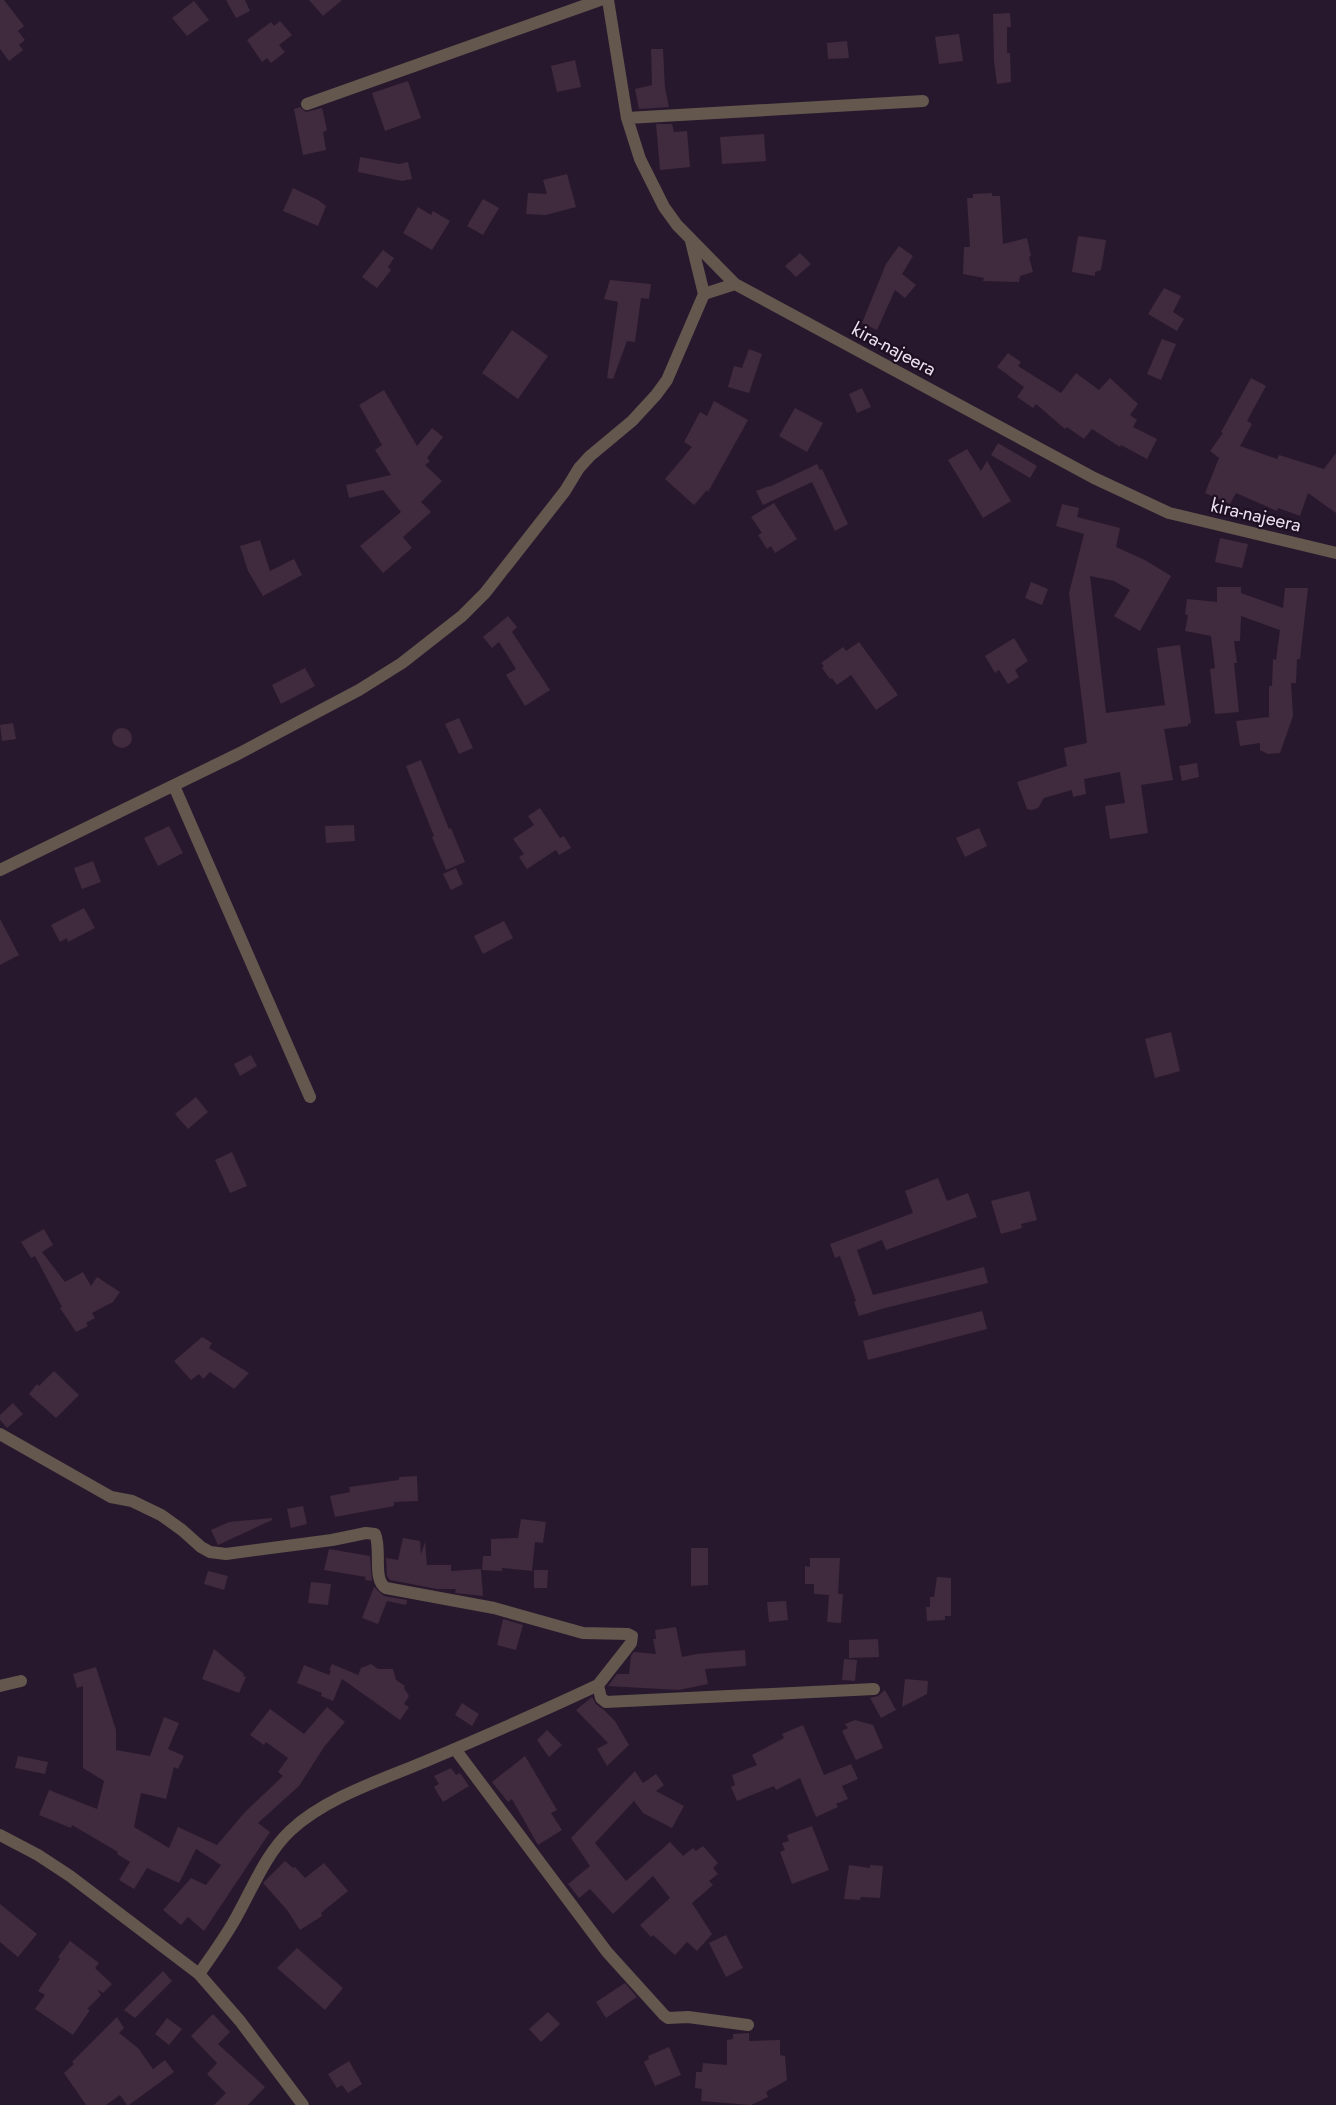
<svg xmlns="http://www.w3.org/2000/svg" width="1336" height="2105" font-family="Jost,sans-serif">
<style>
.building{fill:#402a3d}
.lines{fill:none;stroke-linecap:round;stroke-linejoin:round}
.minor{stroke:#63574e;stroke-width:12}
.labels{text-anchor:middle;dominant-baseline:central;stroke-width:4.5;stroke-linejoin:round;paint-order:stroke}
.street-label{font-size:19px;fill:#ece1ef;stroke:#1e0f23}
</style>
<rect width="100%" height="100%" fill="#28182d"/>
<!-- building -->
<path class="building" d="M0 0H4L24 26 18 31 25 40 19 45 23 50 9 61 0 49Z
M226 0H245L250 11 236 18Z
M309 0H342L323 16Z
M194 1 209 20 187 36 172 18Z
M1010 13 1011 27H1007V53H1010L1011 82 997 84 994 61 993 14Z
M280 21 292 35 279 45 285 52 271 63 267 58 262 62 247 40 271 22 274 26Z
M959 34 963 61 939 64 935 37Z
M847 41 849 58 828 59 827 43Z
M651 49H663L665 88 669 107 639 109 635 89 652 85Z
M575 60 581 87 557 92 551 66Z
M408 81 421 118 385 131 372 93Z
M300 107 306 112 322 108 327 130 323 132 326 150 303 155 294 109Z
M656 124H672L674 132 687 131 690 167 660 170Z
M764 134 766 161 722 164 720 137Z
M360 157 399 164 408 162 412 179 402 181 358 172Z
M567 174 576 207 546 215 526 214 528 193 547 194 543 180Z
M293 188 318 200 326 206 318 226 283 211Z
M992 193V196H1000L1003 244 1027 238 1031 256 1029 257 1033 272 1020 276 1019 282 983 281 984 278 963 274 964 247H970L967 198H973V194Z
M483 199 499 208 483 235 467 226Z
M418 207 431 215 433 211 450 221 432 250 403 233Z
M1078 236 1106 240 1101 270 1095 272V276L1072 272Z
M899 246 913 256 902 274 916 285 905 298 895 290 877 330 862 323 886 264Z
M383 250 394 258 388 267 391 270 377 288 362 277Z
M800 253 811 264 796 277 785 266Z
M610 280 651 284 649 299 641 298 635 342 627 341 613 379 607 378 618 302 604 299Z
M1164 288 1181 296 1173 312 1184 319 1177 331 1148 314Z
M512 330 548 356 518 399 482 373Z
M1162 339 1176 344 1161 380 1147 374Z
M749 349 762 354 749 393 728 387 734 366 742 368Z
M1008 353 1021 362 1018 366 1061 393 1076 373 1099 390 1110 378 1138 404 1130 415 1137 420 1133 427 1157 439 1147 459 1121 445 1120 447 1092 429 1084 439 1067 427 1065 429 1036 404 1033 408 1017 397 1024 387 997 367Z
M1251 378 1266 386 1247 421 1252 424 1240 446 1277 459 1279 455 1324 469 1336 453V513L1308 493 1300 516 1278 508 1277 511 1236 493 1230 504 1205 493 1219 458 1210 451 1223 433 1221 432Z
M862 388 871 407 857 413 849 394Z
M384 390 417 446 432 428 443 437 427 458 430 461 425 465 442 481 421 502 431 512 403 537 412 548 383 573 360 546 401 512 383 490 349 498 346 485 391 475 375 450 382 445 359 405Z
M714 401 748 420 708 492 707 490 694 505 665 479 692 447 684 442 700 412 707 416Z
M795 408 823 423 807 452 779 436Z
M998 443 1037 466 1030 478 991 455Z
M967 449 981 471 987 461 1011 501 983 518 948 460Z
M817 464 820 470 822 469 848 524 835 531 812 482 763 505 756 491 769 486V487Z
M774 503 797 539 775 553 771 546 767 549 758 535 762 533 751 517Z
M1062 504 1079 508 1077 517 1120 528 1116 547 1145 560 1171 576 1140 631 1114 616 1130 590 1114 581 1090 576 1106 713 1165 705 1157 648 1180 645 1191 723 1188 724V726L1164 729 1173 780 1141 785 1148 833 1110 839 1105 806 1125 803 1120 772 1084 779 1086 794 1073 797 1072 790 1044 798 1038 808 1032 810 1027 809 1017 782 1067 766 1064 748 1087 743 1069 593 1084 534 1056 526Z
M1220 538 1248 544 1242 568 1215 562Z
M260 540 270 571 294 559 302 575 263 596 248 571 240 546Z
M1031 582 1048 589 1042 605 1025 598Z
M1217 587H1241V593L1283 608 1285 588H1308L1300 659H1297L1296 683H1291L1293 716 1280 753 1268 754 1260 750V743L1240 746 1236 721 1269 717V686H1272L1273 659 1276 660 1280 630 1241 616 1240 641H1234L1237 663H1234L1239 712 1215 714 1210 669 1215 668 1211 636 1185 631 1188 615 1185 614 1187 599 1217 602Z
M508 616 517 627 512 632 550 690 525 706 506 675 516 669 499 642 492 648 483 637Z
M1014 638 1028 661 1015 670 1019 677 1008 684 999 670 995 673 985 656Z
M859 642 898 695 876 710 851 675 837 685 832 678 830 679 822 668 824 666 821 663 843 647 846 651Z
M305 668 315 686 281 704 272 685Z
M459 718 473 748 459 754 445 724Z
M13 723 16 739 2 741 0 725Z
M112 738a10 10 0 1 1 20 0a10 10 0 1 1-20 0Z
M421 760 449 829 451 828 465 862 446 870 432 837 434 836 406 766Z
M1197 763 1199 777 1182 781 1179 766Z
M540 808 560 838 564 836 571 848 559 855 556 850 527 869 519 857 524 854 513 839 534 825 528 816Z
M354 825 355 841 326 843 325 826Z
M169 826 183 853 158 866 144 838Z
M979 828 987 846 965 857 956 838Z
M93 861 101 882 82 889 74 868Z
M456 868 463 884 451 890 443 874Z
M84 908 95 928 68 942 67 938 60 942 51 925Z
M0 919 19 955 0 965Z
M504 921 513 938 483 954 474 936Z
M1171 1032 1180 1071 1155 1078 1145 1039Z
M251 1055 257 1066 240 1076 234 1064Z
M196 1097 208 1112 188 1129 175 1114Z
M232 1152 247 1186 230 1193 215 1160Z
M938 1178 947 1201 968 1193 977 1217 886 1250 882 1240 857 1250 873 1295 984 1267 988 1283 885 1308 859 1316 854 1302 856 1301 840 1256 835 1258 830 1244 913 1213 905 1191Z
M1029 1191 1037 1220 1021 1224 1022 1228 1001 1234 991 1201Z
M44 1229 53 1245 42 1252 65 1282 83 1272 91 1286 97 1277 120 1292 113 1302 92 1313 95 1318 86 1323 88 1326 76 1332 60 1308 62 1307 35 1256 31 1258 21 1242Z
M982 1311 987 1329 868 1360 863 1341Z
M202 1337 212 1343 209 1348 249 1373 234 1389 210 1372 203 1379 199 1374 191 1380 174 1361Z
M54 1371 79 1395 56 1418 29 1394 37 1384 39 1386Z
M13 1403 23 1414 7 1428 0 1420V1415Z
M417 1476 418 1501 394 1502V1506L335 1517 330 1496 350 1492 349 1487 399 1480V1477Z
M303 1506 307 1524 291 1528 287 1509Z
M272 1518V1520L218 1545 211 1530 229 1522Z
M521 1519 546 1522 543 1543 535 1542 532 1571 502 1568V1571L482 1570 483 1556H491V1539L518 1538Z
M403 1538 420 1541 421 1554 425 1542 427 1565H451V1571L481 1569 483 1596 455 1593 456 1589H437L390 1580 387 1576 386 1558 398 1560Z
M691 1548H708V1585L691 1586Z
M329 1549 370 1556 372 1581 365 1580 366 1577 324 1570Z
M810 1558H840L838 1594H843L841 1623 827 1622 829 1595 814 1594V1584H805V1566L810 1567Z
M534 1570H548L547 1588H534Z
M208 1571 228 1576 224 1590 204 1584Z
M937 1577 951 1578V1616H945V1620L927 1621 926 1607H930V1597H934Z
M311 1582 331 1584 328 1605 308 1603Z
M374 1587 384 1596 407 1600 406 1605 387 1601 378 1624 362 1618Z
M786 1601 788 1620 769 1622 767 1602Z
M503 1619 523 1625 516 1650 497 1645Z
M676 1627 682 1657 696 1654 745 1650 746 1666 705 1669 708 1684 679 1690 608 1686 617 1674H629L631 1656 634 1652 656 1654 653 1639H656L655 1630Z
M878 1639 879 1657 849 1658V1640Z
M214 1649 244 1674 243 1676 246 1677 239 1693 202 1679Z
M844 1659 857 1660 855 1681 842 1680Z
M332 1664 358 1675 361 1668 371 1664 378 1669H393L396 1680 405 1686 404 1688 409 1696 404 1704 409 1707 400 1720 342 1679 333 1701 321 1696 322 1693 297 1683 304 1665 329 1675 331 1671 329 1670Z
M96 1667 116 1730V1750L150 1756 164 1717 179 1723 168 1749 184 1756 178 1769 174 1767 166 1799 141 1793 134 1827 169 1848 178 1827 217 1845 245 1812 283 1776 278 1772 288 1758 266 1742 264 1745 250 1735 270 1709 304 1734 327 1707 345 1722 324 1747 299 1786 258 1823 270 1832 204 1931 188 1917 181 1925 163 1910 191 1878 206 1885 221 1865 196 1849 179 1883 147 1868 134 1889 119 1880 130 1862 117 1854 118 1852 72 1825 71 1828 39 1815 49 1790 97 1809 104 1781 83 1768V1686L77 1688 73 1674Z
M905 1679 928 1681 927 1694 902 1707Z
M885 1690 896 1710 881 1718 870 1698 878 1696Z
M592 1697 596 1704 604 1710 615 1721 629 1745 607 1766 597 1749 608 1743 576 1710Z
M462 1703 479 1714 472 1726 455 1715Z
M855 1720 873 1725 883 1748 856 1760 842 1731 848 1728 845 1724Z
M803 1725 824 1775 851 1764 858 1779 842 1786 848 1799 836 1804 838 1807 816 1817 800 1778 776 1790 774 1786 737 1801 731 1787 735 1785 732 1775 757 1765 752 1755 784 1738 782 1734Z
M547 1730 562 1745 549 1757 537 1740Z
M18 1756 48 1762 45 1774 15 1768Z
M525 1756 557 1810 551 1813 562 1830 538 1845 512 1799 508 1802 492 1782Z
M451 1768 456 1775 460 1773 469 1786 443 1802 434 1787 439 1784 434 1776Z
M635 1771 643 1783 656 1774 664 1785 656 1791 684 1806 672 1828 643 1813 634 1801 595 1843 626 1881 670 1842 683 1856 693 1848 696 1851 703 1846 718 1863 713 1868 718 1874 709 1881 713 1885 692 1903 712 1934 697 1951 687 1942 675 1955 653 1935 651 1937 640 1925 670 1898 653 1876 613 1914 590 1889 579 1898 568 1884 590 1866 571 1838Z
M812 1826 829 1870 792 1884 780 1852 785 1850 782 1843 789 1841 787 1835Z
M285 1861 293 1868 295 1867 305 1878 324 1863 348 1891 321 1913 322 1916 300 1930 287 1910 263 1883Z
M849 1865 870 1868V1865L883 1866 880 1898 861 1897 860 1900 844 1899Z
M0 1904 37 1934 18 1957 0 1942Z
M726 1935 743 1968 726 1977 709 1943Z
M70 1941 99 1963 95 1968 112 1984 103 1993 97 1989 101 1995 87 2009 90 2010 73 2035 35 2009 45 1995 38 1991 60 1959 58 1957Z
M297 1948 343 1988 325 2010 277 1968Z
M163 1971 172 1981 135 2018 124 2010Z
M625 1983 637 1997 606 2018 596 2002Z
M548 2012 560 2024 541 2042 529 2029Z
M213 2014 230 2032 218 2044 265 2087 248 2105H214L226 2093 207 2074 217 2063 191 2036Z
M117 2017 124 2028 119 2033 138 2048 153 2069 165 2060 174 2072 129 2105H127L120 2095 106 2105H86L64 2073 74 2064 72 2062Z
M167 2018 182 2029 169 2045 155 2034Z
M749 2033V2041L780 2040V2055L785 2056 787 2080 766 2092 768 2097 751 2105 701 2101 702 2089 695 2088 696 2072H702L703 2063 727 2065V2040L733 2039V2034Z
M669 2047 681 2075 655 2086 644 2062 649 2059 648 2056Z
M349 2061 362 2084 348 2093 342 2085 337 2088 328 2074Z"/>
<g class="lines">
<!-- minor -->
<path class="minor" d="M608 0 627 118 640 159 664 207 677 225 735 284 1094 478 1169 513 1336 553
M307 104 600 0
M627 118 923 101
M704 294 735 284
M174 786 310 1097
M0 870 238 754 359 690 402 663 462 616 485 593 565 491 579 468 590 456 632 421 656 395 667 380 704 294 691 241
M0 1434 111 1497 132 1501 161 1515 182 1530 201 1547 210 1552 226 1554 332 1540 366 1533 375 1534C382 1549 372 1580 386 1588L494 1608 583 1633 628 1634 632 1636 631 1643 598 1685 601 1698 606 1702 874 1689
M0 1686 21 1681
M455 1749 607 1952 664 2015 668 2018 688 2017 748 2025
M0 1835 38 1855 70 1876 199 1974 240 2021 303 2105
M199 1974C212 1955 227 1935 238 1914 254 1885 266 1854 290 1831 325 1798 381 1780 424 1762 483 1737 541 1712 598 1685"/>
</g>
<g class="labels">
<!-- street labels -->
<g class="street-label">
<text transform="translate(894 349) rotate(28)">kira-najeera</text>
<text transform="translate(1256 515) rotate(13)">kira-najeera</text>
</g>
</g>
</svg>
